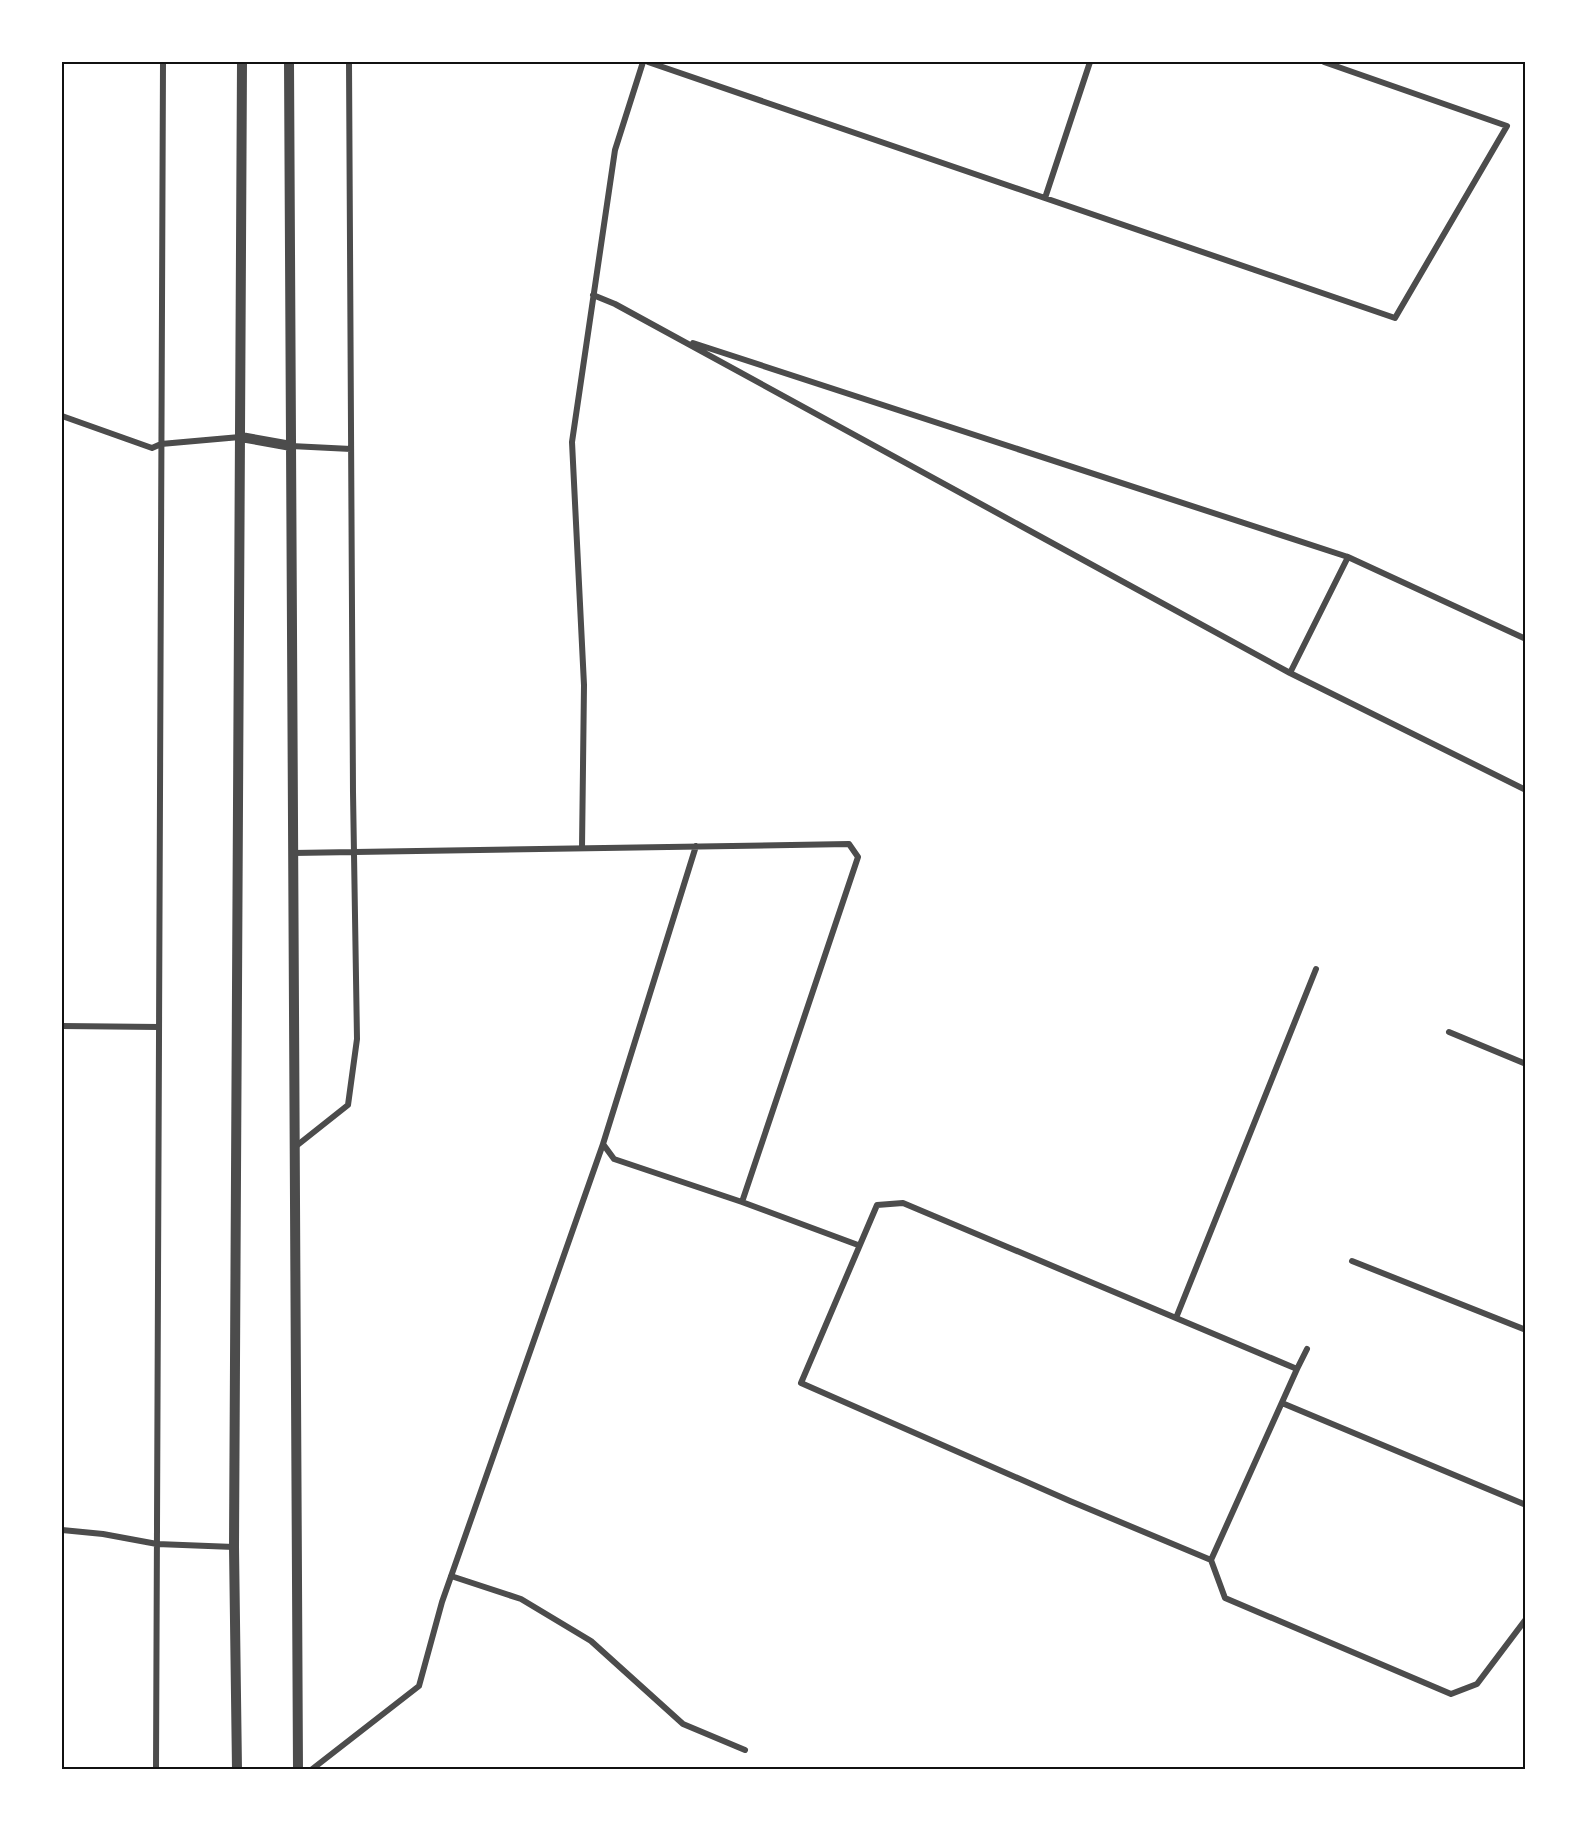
<svg xmlns="http://www.w3.org/2000/svg" width="1587" height="1831" font-family="'Nunito Sans',sans-serif">
<style>
.lines{fill:none;stroke-linecap:round;stroke-linejoin:round}
.minor{stroke:#4c4c4c;stroke-width:6}
.tertiary{stroke:#4c4c4c;stroke-width:10}
.neatline{fill:none;stroke:#111;stroke-width:2}
</style>
<rect width="100%" height="100%" fill="#fff"/>
<g class="lines">
<!-- minor -->
<path class="minor" d="M648 62 1395 318 1507 126 1324 62
M1045 198 1090 62
M593 295 615 304 1290 673 1526 790
M693 343 1348 557 1526 639
M62 416 152 448 161 444 240 437
M291 446 351 449
M1290 673 1348 557
M696 846 603 1144 614 1159 742 1202
M582 848 584 685 572 442 615 150 643 62
M293 853 849 844 858 857 742 1202 858 1245
M62 1026 159 1027
M1449 1032 1526 1064
M295 1147 348 1105 357 1039 353 792 349 62
M1352 1261 1526 1330
M1176 1318 1316 969
M1297 1369 1211 1560 1070 1501 801 1383 877 1205 903 1203 1297 1369 1307 1349
M1282 1403 1526 1505
M62 1530 103 1534 157 1544 234 1547
M1211 1560 1225 1598 1451 1694 1477 1684 1526 1619
M451 1576 521 1599 591 1641 683 1724 745 1750
M156 1770 163 62
M311 1770 419 1686 442 1602 603 1144"/>
<!-- tertiary -->
<path class="tertiary" d="M289 62 298 1770
M241 437 291 446
M237 1770 234 1547 242 62"/>
</g>
<!-- border -->
<rect width="1587" height="1831" fill="none" stroke="#ffffff" stroke-width="126"/>
<rect x="63" y="63" width="1461" height="1705" class="neatline"/>
</svg>
